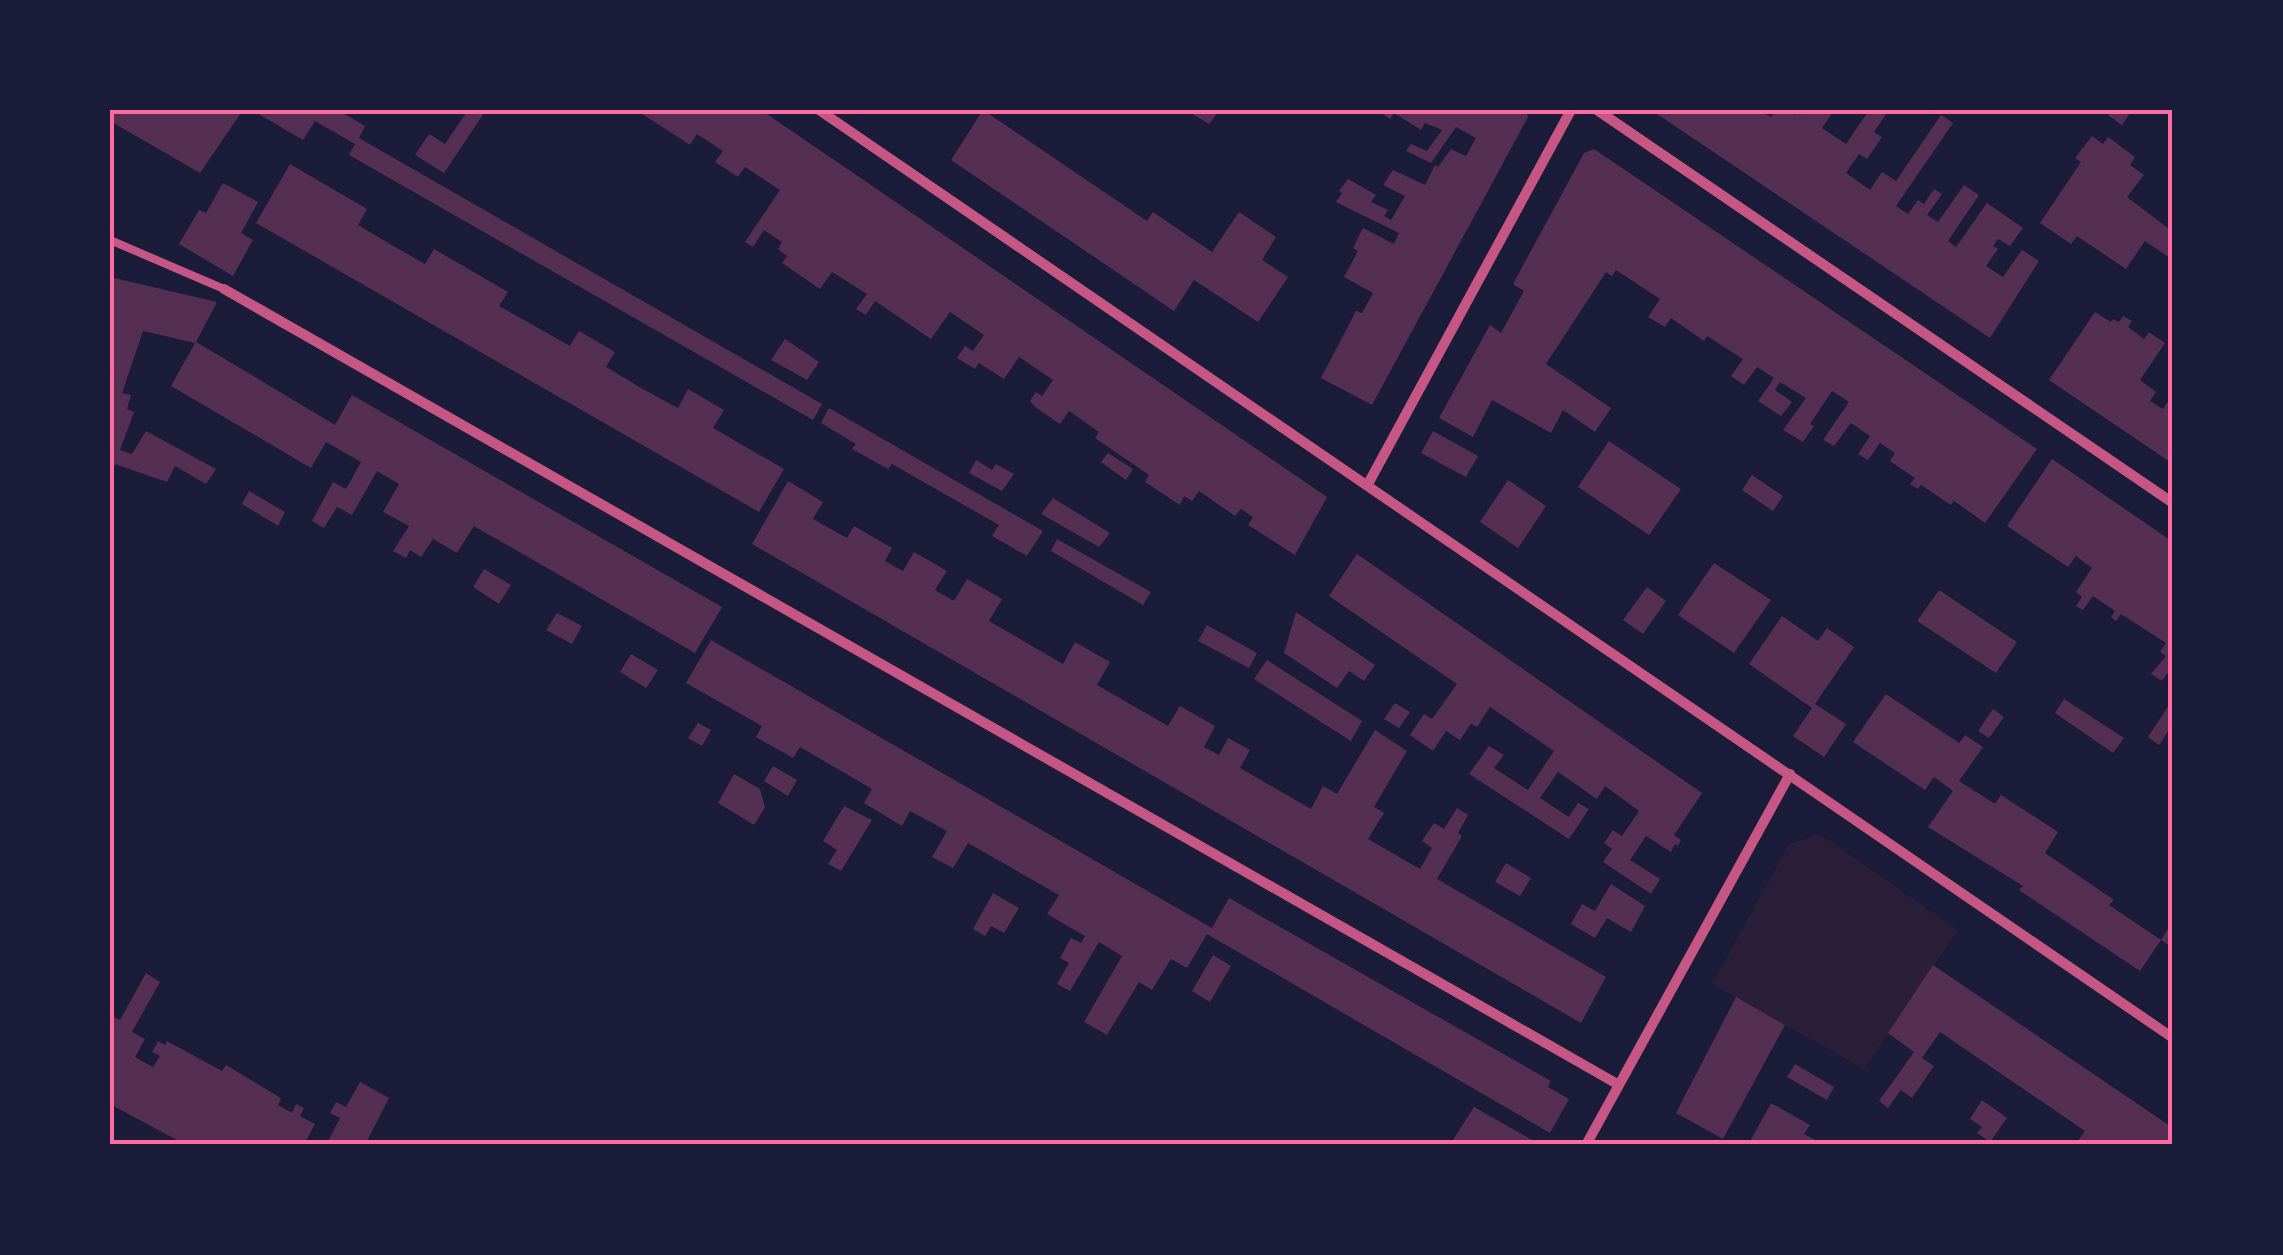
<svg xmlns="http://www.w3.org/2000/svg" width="2283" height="1255" font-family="'Asap Condensed',sans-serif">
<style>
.green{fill:#2a1e3b}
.building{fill:#542f53}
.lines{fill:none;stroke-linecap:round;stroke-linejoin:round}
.service{stroke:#c65784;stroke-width:8}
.minor{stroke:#c65784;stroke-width:10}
.neatline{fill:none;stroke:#ff6b9d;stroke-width:4}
</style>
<rect width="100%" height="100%" fill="#1b1b3a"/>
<!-- green -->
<path class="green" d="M1820 834 1958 930 1864 1069 1712 984 1789 844Z"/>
<!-- building -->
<path class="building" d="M110 110H243L200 173 110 121Z
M252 110H338L365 126 359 138 822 404 813 420 349 155 355 144 315 121 303 140Z
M468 110H486L444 173 415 155 429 134 445 144Z
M636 110H761L846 168 1327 497 1295 555 1248 525 1253 517 1241 509 1235 516 1199 491 1192 501 1184 496 1180 505 1145 482 1149 475 1095 438 1099 432 1069 411 1060 424 1035 407 1030 401 1036 392 1042 396 1053 380 1019 357 1004 379 979 363 975 369 957 358 965 346 973 351 984 335 950 312 931 339 875 301 866 315 856 309 867 294 832 272 820 289 782 263 787 256 778 249 782 242 764 230 753 247 745 242 780 190 745 167 738 177 715 162 723 151 697 134 690 145Z
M983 110 1147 221 1153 212 1212 252 1239 212 1276 237 1262 260 1288 277 1258 322 1194 280 1174 311 951 160Z
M1186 110H1215L1218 112 1209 124Z
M1377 110H1526L1528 117 1372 405 1321 378 1356 311 1362 313 1373 293 1344 277 1358 251 1353 248 1363 228 1394 244 1399 233 1336 202 1342 193 1339 191 1348 179 1376 195 1371 202 1388 210 1384 216 1391 220 1405 196 1383 185 1393 170 1425 185 1435 165 1438 167 1451 149 1466 156 1476 138 1456 127 1431 163 1406 151 1411 144 1427 151 1442 130 1425 123 1421 130 1394 113 1390 119Z
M1660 110H1759L1771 117 1776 110H1792L1800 115 1803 110H1834L1822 128 1846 144 1869 110H1889L1874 132 1882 137 1867 159 1859 154 1846 173 1870 190 1882 172 1896 181 1941 115 1953 123 1896 206 1908 214 1918 200 1924 204 1934 189 1942 194 1927 215 1938 222 1964 185 1979 195 1948 241 1956 247 1987 203 2023 228 2010 246 1998 239 1993 246 1998 249 1986 266 2003 277 2022 250 2039 261 1990 338 1657 114Z
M2112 110H2132L2122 125 2108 115Z
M2092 136 2103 144 2108 137 2135 157 2130 165 2144 175 2127 197 2173 232V260L2145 241 2126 269 2077 236 2071 244 2040 223 2081 162 2075 158Z
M1594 149 2037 449 1985 523 1954 501 1951 505 1921 485 1918 489 1910 484 1915 478 1890 461 1895 453 1880 443 1868 460 1858 454 1870 436 1851 423 1834 446 1823 440 1849 402 1832 391 1810 424 1814 426 1803 442 1783 430 1806 398 1780 382 1775 390 1792 402 1781 416 1758 401 1774 378 1757 367 1744 385 1731 376 1743 359 1707 336 1704 341 1671 318 1665 327 1648 317 1660 299 1616 270 1612 276 1606 272 1546 364 1611 408 1595 432 1563 410 1551 433 1492 400 1473 437 1439 418 1490 325 1501 333 1524 291 1513 284 1584 153Z
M290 164 367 209 358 225 390 244 425 264 434 249 508 292 499 306 570 346 579 331 615 352 606 367 641 388 678 408 688 389 724 410 713 428 784 469 759 512 256 223Z
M223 183 258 202 241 233 253 240 233 276 179 244 199 210 206 213Z
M110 277 217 302 196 342 250 374 335 425 352 395 722 607 695 653 474 526 457 553 433 539 421 557 410 550 406 558 393 551 409 526 383 512 399 484 377 471 352 515 337 507 324 528 312 521 333 482 346 489 361 462 326 442 311 468 171 386 195 343 143 331 122 393 131 395 127 409 134 412 120 450 132 454 146 431 216 469 206 484 175 466 167 482 115 464 110 478Z
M2095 312 2111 322 2113 319 2119 322 2123 316 2132 321 2128 327 2144 339 2149 332 2165 343 2140 380 2156 392 2150 401 2163 409 2173 394V464L2049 380Z
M785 339 819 362 807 380 771 360Z
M829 408 1043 531 1027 556 992 536 999 525 892 464 888 469 852 449 856 444 821 423Z
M1433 431 1478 456 1466 477 1421 453Z
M1609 441 1681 489 1649 535 1578 487Z
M1108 453 1133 469 1126 480 1101 462Z
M2052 459 2173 542V665L2162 681 2151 674 2166 656 2160 652 2166 643 2121 614 2116 621 2111 617 2115 611 2093 596 2083 610 2076 606 2082 597 2076 592 2092 568 2076 556 2068 567 2007 526Z
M976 460 992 470 996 464 1014 474 1002 491 969 473Z
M1752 475 1783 496 1773 511 1742 490Z
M1508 480 1546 506 1518 548 1480 522Z
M788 481 823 502 813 519 847 538 854 526 892 548 885 561 903 571 914 552 947 571 935 590 954 601 967 579 1002 599 989 621 1063 664 1075 642 1110 662 1097 685 1168 726 1180 706 1215 726 1204 747 1219 755 1228 738 1250 750 1240 768 1311 809 1323 786 1337 794 1375 730 1407 751 1374 807 1384 813 1368 839 1420 869 1432 848 1422 841 1434 823 1444 829 1457 808 1468 815 1458 833 1462 836 1437 879 1606 977 1581 1023 752 544Z
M249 491 285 512 278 526 242 504Z
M1053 498 1110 533 1099 547 1041 514Z
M1057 539 1151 592 1143 605 1051 551Z
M1357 554 1702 793 1674 835 1681 840 1678 846 1675 844 1671 852 1646 836 1630 860 1660 879 1651 894 1603 862 1612 849 1604 843 1613 830 1622 836 1639 811 1605 786 1597 799 1558 772 1540 798 1569 817 1578 803 1589 809 1569 839 1469 774 1489 746 1504 755 1494 768 1528 790 1554 751 1490 707 1477 727 1471 724 1460 740 1446 731 1433 751 1410 735 1424 714 1432 719 1457 684 1329 596Z
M1714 563 1771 600 1734 653 1678 615Z
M484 569 511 585 499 604 473 587Z
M1647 587 1666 601 1643 634 1623 620Z
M1939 590 2017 642 1996 673 1917 621Z
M1296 612 1375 665 1364 681 1349 671 1337 688 1284 653Z
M557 613 582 626 572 644 546 630Z
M1782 616 1818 641 1827 628 1854 647 1815 704 1846 724 1824 757 1793 736 1812 708 1749 664Z
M1207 625 1257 653 1249 668 1198 641Z
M711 640 1212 928 1229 898 1551 1081 1548 1087 1569 1099 1550 1133 1207 934 1187 968 1171 959 1152 990 1139 982 1107 1035 1084 1022 1122 956 1099 942 1070 991 1057 984 1069 963 1060 958 1071 938 1081 943 1085 936 1047 914 1059 895 968 843 953 868 932 857 947 831 910 811 902 826 864 803 872 789 800 747 793 758 756 737 762 726 686 683Z
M631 654 658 670 646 688 620 672Z
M1267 660 1362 721 1351 741 1254 679Z
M1886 694 1959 743 1965 735 1983 747 1959 781 1995 804 2001 795 2058 832 2045 853 2114 900 2109 905 2161 940 2140 971 2019 890 2023 886 1928 827 1953 791 1934 777 1925 790 1853 742Z
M2064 699 2124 738 2113 753 2055 713Z
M2173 699V724L2159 745 2148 737Z
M1395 703 1410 712 1399 728 1384 719Z
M1993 709 2004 717 1989 738 1978 731Z
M698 723 711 730 702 746 688 738Z
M773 766 797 780 788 796 764 781Z
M734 774 760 789 765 807 754 825 718 803Z
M844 806 872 820 841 871 828 864 837 850 823 841Z
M1506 863 1531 878 1520 896 1495 882Z
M1611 884 1645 906 1631 932 1607 918 1595 938 1571 924 1582 904 1595 911Z
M993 893 1019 908 1004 933 991 926 985 936 973 929Z
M2173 921V948L2161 940Z
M1213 955 1231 966 1210 1002 1192 991Z
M1933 965 2173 1128V1145H2075L2085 1131 1940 1032 1922 1058 1934 1066 1912 1098 1901 1090 1888 1108 1879 1101 1914 1052 1888 1033Z
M146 973 160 982 132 1032 145 1039 135 1057 153 1067 160 1056 152 1052 158 1041 165 1045 167 1041 222 1071 226 1065 281 1098 278 1105 292 1113 296 1104 304 1108 300 1116 315 1124 306 1141 313 1145H186L110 1104V1015L120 1020Z
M1736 997 1785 1025 1723 1139 1676 1113Z
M1795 1064 1834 1087 1827 1100 1787 1077Z
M360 1082 389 1098 365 1145H326L340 1118 330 1113 336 1102 346 1107Z
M1982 1100 2007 1118 1990 1142 1977 1133 1982 1127 1970 1119Z
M1771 1103 1810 1125 1804 1134 1825 1145H1748Z
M1474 1107 1541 1145H1461L1453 1140Z"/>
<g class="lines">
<!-- service -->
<path class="service" d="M110 240 224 289"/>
<!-- minor -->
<path class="minor" d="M819 110 2173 1038
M1597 110 2173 503
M224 289 1619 1085
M1368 484 1571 110
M1586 1145 1790 774"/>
</g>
<!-- border -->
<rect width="2283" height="1255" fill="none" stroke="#1b1b3a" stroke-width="225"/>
<rect x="112" y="112" width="2058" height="1030" class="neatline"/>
</svg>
